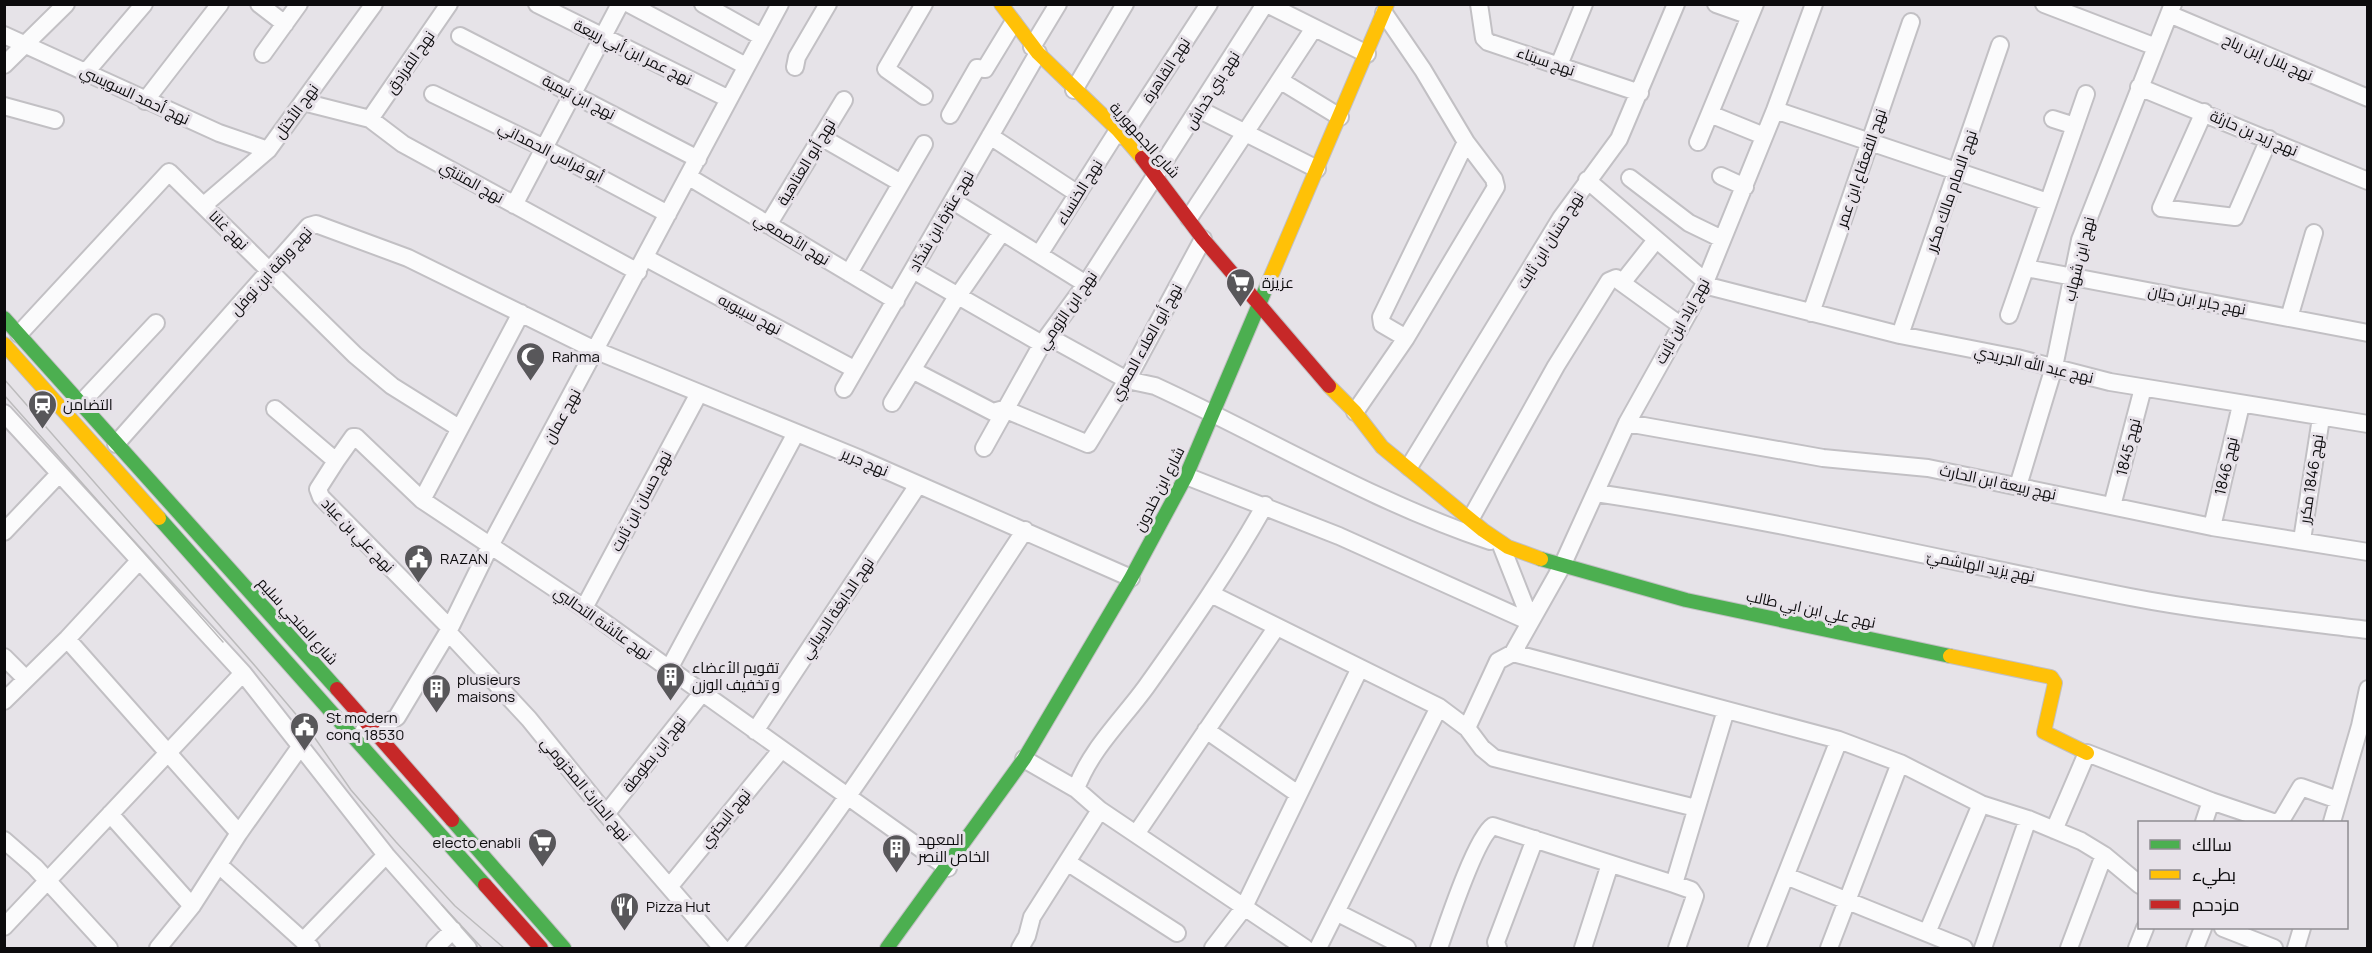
<svg xmlns="http://www.w3.org/2000/svg" width="2372" height="953" font-family="Manrope,Cairo,sans-serif">
<style>
.lines{fill:none;stroke-linecap:round;stroke-linejoin:round}
.street-casing{stroke:#c2c0c4;stroke-width:20}
.fast-casing{stroke:#c2c0c4;stroke-width:16}
.slow-casing{stroke:#c2c0c4;stroke-width:16}
.jam-casing{stroke:#c2c0c4;stroke-width:16}
.street{stroke:#fbfbfc;stroke-width:16}
.fast{stroke:#4caf50;stroke-width:14}
.slow{stroke:#ffc107;stroke-width:14}
.jam{stroke:#c62828;stroke-width:14}
.tram{stroke:#bcbbbc;stroke-width:1.5}
.labels{text-anchor:middle;dominant-baseline:central;stroke-width:6;stroke-linejoin:round;paint-order:stroke}
.street-label{font-size:15px;fill:#0c0b0d;stroke:#e7e2e9}
.poi-label{font-size:15px;fill:#0c0b0d;stroke:#e7e2e9;text-anchor:start}
</style>
<rect width="100%" height="100%" fill="#e6e3e8"/>
<g class="lines">
<defs>
<path id="street" d="M259 4 285 24
M537 4 729 99
M629 4 746 66
M703 4 762 37
M1267 4 1367 54
M1479 4 1484 38 1488 42 1640 93
M1716 4 1750 16
M2044 4 2156 47
M2169 14 2368 98
M4 35 219 133 268 150
M460 36 698 159
M1032 47 1058 4
M263 54 299 4
M4 65 66 4
M1559 65 1584 4
M795 67 797 57 828 4
M86 72 144 4
M1281 81 1340 117
M2139 87 2368 181
M1074 90 1125 4
M433 94 544 148 668 214
M924 96 886 69 924 4
M145 101 220 4
M303 102 370 119 403 144 638 272
M4 106 55 120
M1200 110 1317 169
M1775 110 2048 202
M2204 112 2161 208 2235 217 2269 139
M1710 114 1764 136
M950 115 977 68 985 69 1013 23
M370 119 449 4
M2053 119 2075 126
M990 136 1078 194
M1123 136 1209 4
M821 137 901 183
M1698 142 1755 4
M1721 176 1745 187
M689 177 896 301
M1630 178 1689 223 1722 239
M1587 180 1706 282
M953 201 1086 284
M204 205 268 150 374 4
M514 205 620 4
M1189 218 1314 28
M768 225 844 100
M1040 253 1118 130
M646 258 854 369
M2026 268 2368 333
M913 270 1042 344
M849 273 924 144
M1622 283 1680 325
M1704 285 1900 335 2017 358 2110 382 2368 424
M1811 313 1911 22
M2009 315 2086 94
M2289 318 2314 233
M19 334 169 172 355 355 392 386 459 428
M1900 335 2000 45
M1049 337 1127 380 1155 386C1266 437 1373 502 1490 541
M1406 338 1496 187 1494 179 1466 142
M912 370 993 412 1004 409 1088 444 1127 380 1203 239
M844 389 1038 53
M81 403 156 323
M892 403 953 303 1002 232
M275 409 336 461 353 437H356L422 500 584 608 948 868
M1355 412 1406 338 1382 324 1381 317 1466 142 1423 70 1384 13
M4 413 243 673 386 855 468 948
M1627 423 1823 458 1928 468 2212 527 2368 552
M116 444 309 226 316 224 408 258 597 351 858 458 1131 578
M984 448 1042 344 1086 284 1265 4
M336 461 318 489 321 497 450 628
M1409 467 1561 218 1619 139 1676 4
M1186 476 1339 536 1530 622
M2018 486 2054 367 2080 240 2173 4
M1596 493C1775 520 1952 562 2130 597 2208 612 2288 620 2368 630
M422 500 521 313
M2112 506 2143 388
M1471 518 1556 366 1609 281 1616 278 1622 283 1656 240
M2212 527 2241 405
M4 532 59 474
M2302 540 2321 418
M1501 545 1531 621
M1211 594 1439 707 1467 728
M584 608 698 395
M448 632 529 719 606 814 722 948
M67 639 239 833
M1513 653 1839 740 1900 763 1981 804 2028 819 2081 841 2104 855 2140 885
M4 657 26 679
M669 669 796 433
M4 701 67 639 139 561
M364 730 383 726 397 717 448 632 490 546 780 4
M1206 730 1298 794
M755 731 918 485
M1024 759 1076 789 1100 810 1305 948
M1076 789C1090 750 1122 720 1146 687 1188 628 1229 569 1265 505
M1696 808 1494 758 1482 748 1467 728 1498 661 1513 653 1562 566 1627 423 1704 285 1775 110 1814 4
M110 814 192 906
M606 814 702 693
M2204 822 2211 801 2273 822
M2277 822 2282 819 2301 787 2338 800
M2332 822 2360 726 2368 689
M2054 830 2087 753 2211 801
M1136 834 1276 628
M4 840 35 867 109 948
M1067 862 1177 933
M219 865 311 948
M1786 876 1964 948
M1674 884 1691 890 1695 896 1677 948
M670 886 781 750
M1338 913 1407 948
M4 927 243 673
M2223 928 2274 948
M1927 933 1981 804
M303 941 386 855
M158 948 192 906 239 833 300 747
M435 948 453 930
M733 948C841 817 931 672 1025 530
M1020 948 1027 936 1032 917 1100 810
M1213 948 1243 909 1359 670
M1318 948 1439 707
M1439 948C1447 925 1476 837 1493 826L1674 884 1726 710
M1498 948 1496 942 1535 839
M1583 948 1610 864
M1757 948 1839 740
M1829 948 1900 763
M1983 948 2028 819
M2069 948 2104 855
M2137 948 2145 928
M2195 948 2203 928
M2296 948 2302 928"/>
<path id="fast" d="M4 318 337 689
M159 518 485 885
M1541 559 1686 600 1950 656
M452 820 564 948
M887 948 1024 759 1131 578 1186 476 1269 281"/>
<path id="slow" d="M1001 4 1038 53 1118 130 1142 158
M1269 281 1387 4
M4 344 159 518
M1329 386 1355 412 1382 447 1483 530 1508 547 1541 559
M1950 656 2051 677 2055 683 2044 732 2087 753"/>
<path id="jam" d="M1142 158 1203 239 1329 386
M337 689 452 820
M485 885 541 948"/>
</defs>
<!-- street casing -->
<use href="#street" class="street-casing"/>
<!-- fast casing -->
<use href="#fast" class="fast-casing"/>
<!-- slow casing -->
<use href="#slow" class="slow-casing"/>
<!-- jam casing -->
<use href="#jam" class="jam-casing"/>
<!-- street -->
<use href="#street" class="street"/>
<!-- fast -->
<use href="#fast" class="fast"/>
<!-- slow -->
<use href="#slow" class="slow"/>
<!-- jam -->
<use href="#jam" class="jam"/>
<!-- tram -->
<path class="tram" d="M4 379 256 667 310 731 351 790 396 842 455 906 504 948
M4 395 223 642
M442 905 482 948"/>
</g>
<!-- icons -->
<defs>
<symbol id="supermarket-pin" viewBox="-11 -11 22 30"><path d="M0 17L-7.5 6A9.5 9.5 0 1 1 7.5 6Z" fill="#58575a" stroke="#e7e2e9"/><path d="M-6-5.5h2.5l.6 2H6L4.5 2H-2.5L-4.4-4H-6ZM-1.5 3.2a1.3 1.3 0 1 0 .1 0ZM3 3.2a1.3 1.3 0 1 0 .1 0Z" fill="#fff"/></symbol>
<symbol id="mosque-pin" viewBox="-11 -11 22 30"><path d="M0 17L-7.5 6A9.5 9.5 0 1 1 7.5 6Z" fill="#58575a" stroke="#e7e2e9"/><path d="M3.5-4.9A6 6 0 1 0 3.5 4.9A5 5 0 1 1 3.5-4.9Z" fill="#fff"/></symbol>
<symbol id="station-pin" viewBox="-11 -11 22 30"><path d="M0 17L-7.5 6A9.5 9.5 0 1 1 7.5 6Z" fill="#58575a" stroke="#e7e2e9"/><path d="M-3-6H3Q5-6 5-4V2Q5 4 3 4L4.5 6H3L1.5 4h-3L-3 6H-4.5L-3 4Q-5 4-5 2V-4Q-5-6-3-6ZM-3.5-4v3h7v-3ZM-3.5 1v1.5H-2V1ZM2 1v1.5H3.5V1Z" fill="#fff"/></symbol>
<symbol id="civic-pin" viewBox="-11 -11 22 30"><path d="M0 17L-7.5 6A9.5 9.5 0 1 1 7.5 6Z" fill="#58575a" stroke="#e7e2e9"/><path d="M-.6-6.5H3V-4.5H.6V-3L4-1V1h2V6H-6V1h2V-1L-.6-3ZM-1.2 2.5V6h2.4V2.5Z" fill="#fff"/></symbol>
<symbol id="building-pin" viewBox="-11 -11 22 30"><path d="M0 17L-7.5 6A9.5 9.5 0 1 1 7.5 6Z" fill="#58575a" stroke="#e7e2e9"/><path d="M-4-6H4V6H1V3H-1V6H-4ZM-2.5-4.3h1.7v1.8h-1.7ZM.8-4.3h1.7v1.8H.8ZM-2.5-1h1.7V.8h-1.7ZM.8-1h1.7V.8H.8Z" fill="#fff"/></symbol>
<symbol id="restaurant-pin" viewBox="-11 -11 22 30"><path d="M0 17L-7.5 6A9.5 9.5 0 1 1 7.5 6Z" fill="#58575a" stroke="#e7e2e9"/><path d="M-5-6h1v4h1v-4h1v4h1v-4h1v5L-1.5 .5V6h-2V.5L-5-1ZM5-6V6H3V1.5H1.5Q1.5-4 5-6Z" fill="#fff"/></symbol>
</defs>
<g fill-rule="evenodd">
<use href="#supermarket-pin" x="1224" y="266" width="33" height="45"/>
<use href="#mosque-pin" x="514" y="340" width="33" height="45"/>
<use href="#station-pin" x="26" y="388" width="33" height="45"/>
<use href="#civic-pin" x="402" y="542" width="33" height="45"/>
<use href="#building-pin" x="654" y="660" width="33" height="45"/>
<use href="#building-pin" x="420" y="672" width="33" height="45"/>
<use href="#civic-pin" x="288" y="710" width="33" height="45"/>
<use href="#supermarket-pin" x="526" y="826" width="33" height="45"/>
<use href="#building-pin" x="880" y="832" width="33" height="45"/>
<use href="#restaurant-pin" x="608" y="890" width="33" height="45"/>
</g>
<g class="labels">
<!-- street labels -->
<g class="street-label">
<text transform="translate(633 52) rotate(26)">نهج عمر ابن أبي ربيعة</text>
<text transform="translate(2268 57) rotate(23)">نهج بلال إبن رباح</text>
<text transform="translate(1546 61) rotate(19)">نهج سيناء</text>
<text transform="translate(410 62) rotate(-55)">نهج الفرزدق</text>
<text transform="translate(1166 70) rotate(-57)">نهج القاهرة</text>
<text transform="translate(1212 90) rotate(-58)">نهج بني خداش</text>
<text transform="translate(135 95) rotate(25)">نهج أحمد السويسي</text>
<text transform="translate(579 97) rotate(27)">نهج ابن تيمية</text>
<text transform="translate(296 111) rotate(-54)">نهج الأختل</text>
<text transform="translate(2254 133) rotate(23)">نهج زيد بن حارثة</text>
<text transform="translate(1145 140) rotate(48)">شارع الجمهورية</text>
<text transform="translate(551 152) rotate(27)">أبو فراس الحمداني</text>
<text transform="translate(806 162) rotate(-59)">نهج أبو العتاهية</text>
<text transform="translate(1861 168) rotate(-71)">نهج القعقاع ابن عمر</text>
<text transform="translate(472 182) rotate(29)">نهج المتنبّي</text>
<text transform="translate(1951 191) rotate(-71)">نهج الامام مالك مكرر</text>
<text transform="translate(1079 192) rotate(-58)">نهج الخنساء</text>
<text transform="translate(941 221) rotate(-60)">نهج عنترة ابن شدّاد</text>
<text transform="translate(229 230) rotate(45)">نهج غانا</text>
<text transform="translate(792 239) rotate(31)">نهج الأصمعي</text>
<text transform="translate(1550 240) rotate(-58)">نهج حسّان ابن ثابت</text>
<text transform="translate(2079 259) rotate(-76)">نهج ابن شهاب</text>
<text transform="translate(271 271) rotate(-48)">نهج ورقة ابن نوفل</text>
<text transform="translate(2197 300) rotate(11)">نهج جابر ابن حيّان</text>
<text transform="translate(1067 310) rotate(-55)">نهج ابن الرّومي</text>
<text transform="translate(750 314) rotate(28)">نهج سيبويه</text>
<text transform="translate(1682 321) rotate(-61)">نهج اياد ابن ثابت</text>
<text transform="translate(1146 342) rotate(-61)">نهج أبو العلاء المعري</text>
<text transform="translate(2034 364) rotate(13)">نهج عبد الله الجريدي</text>
<text transform="translate(562 416) rotate(-61)">نهج عمان</text>
<text transform="translate(2128 447) rotate(-76)">نهج 1845</text>
<text transform="translate(865 462) rotate(23)">نهج جرير</text>
<text transform="translate(2226 466) rotate(-77)">نهج 1846</text>
<text transform="translate(2311 479) rotate(-81)">نهج 1846 مكرر</text>
<text transform="translate(1998 482) rotate(12)">نهج ربيعة ابن الحارث</text>
<text transform="translate(1159 489) rotate(-63)">شارع ابن خلدون</text>
<text transform="translate(641 501) rotate(-62)">نهج حسان ابن ثابت</text>
<text transform="translate(358 535) rotate(46)">نهج علي بن عياد</text>
<text transform="translate(1981 566) rotate(11)">نهج يزيد الهاشميّ</text>
<text transform="translate(837 608) rotate(-56)">نهج الدابغة الدبياني</text>
<text transform="translate(1811 609) rotate(12)">نهج علي ابن ابي طالب</text>
<text transform="translate(298 621) rotate(48)">شارع المنجي سليم</text>
<text transform="translate(603 623) rotate(35)">نهج عائشة التحالبي</text>
<text transform="translate(654 754) rotate(-52)">نهج ابن بطوطة</text>
<text transform="translate(586 789) rotate(50)">نهج الحارث المخزومي</text>
<text transform="translate(725 818) rotate(-51)">نهج البحتري</text>
</g>
<!-- poi labels -->
<g class="poi-label">
<text x="1262" y="282">عزيزة</text>
<text x="552" y="356">Rahma</text>
<text x="63" y="404">التضامن</text>
<text x="440" y="558">RAZAN</text>
<text x="692" y="667">تقويم الأعضاء<tspan x="692" dy="17">و تخفيف الوزن</tspan></text>
<text x="457" y="679">plusieurs<tspan x="457" dy="17">maisons</tspan></text>
<text x="326" y="717">St modern<tspan x="326" dy="17">conq 18530</tspan></text>
<text x="918" y="839">المعهد<tspan x="918" dy="17">الخاص النصر</tspan></text>
<text x="521" y="842" text-anchor="end">electo enabli</text>
<text x="646" y="906">Pizza Hut</text>
</g>
</g>
<!-- border -->
<rect width="2372" height="953" fill="none" stroke="#0c0b0d" stroke-width="12"/>
<!-- legend -->
<rect x="2138" y="821" width="210" height="108" fill="#e7e2e9" stroke="#8f8c91" stroke-width="1.5"/>
<rect x="2150" y="840" width="30" height="9" fill="#4caf50" stroke="#8f8c91" stroke-width="1.5"/>
<text x="2192" y="851" font-size="18" fill="#0c0b0d">سالك</text>
<rect x="2150" y="870" width="30" height="9" fill="#ffc107" stroke="#8f8c91" stroke-width="1.5"/>
<text x="2192" y="881" font-size="18" fill="#0c0b0d">بطيء</text>
<rect x="2150" y="900" width="30" height="9" fill="#c62828" stroke="#8f8c91" stroke-width="1.5"/>
<text x="2192" y="911" font-size="18" fill="#0c0b0d">مزدحم</text>
</svg>
